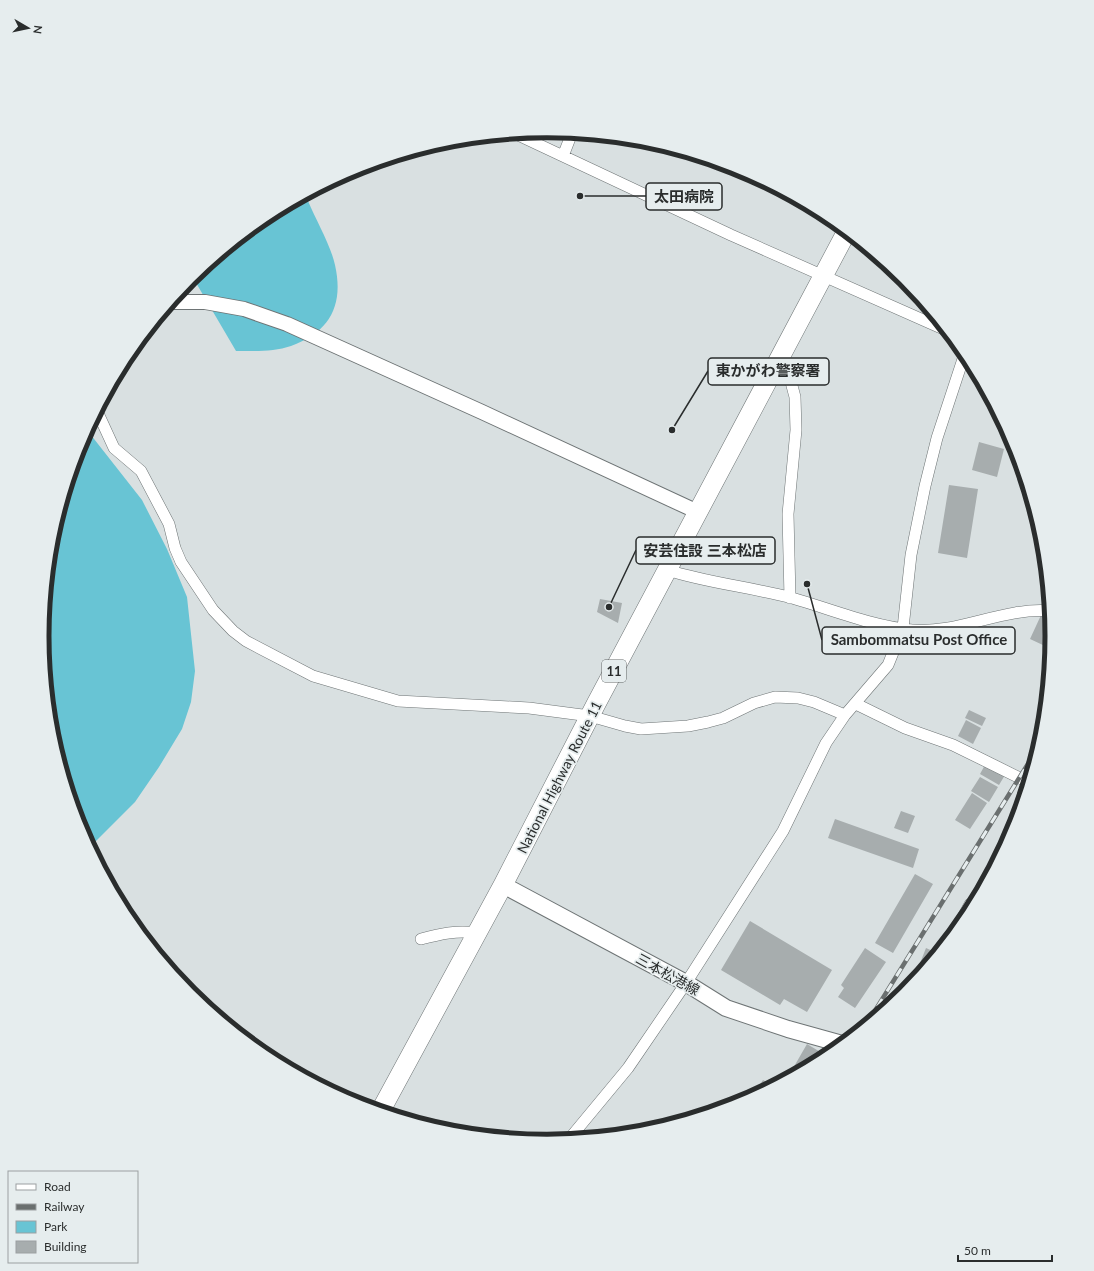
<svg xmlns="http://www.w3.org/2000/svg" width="1094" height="1271" font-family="Lato,'Noto Sans JP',sans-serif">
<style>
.green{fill:#68c4d4}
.building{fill:#a7adae}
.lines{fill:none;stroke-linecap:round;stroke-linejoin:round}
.minor-casing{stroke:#6e7475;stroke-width:12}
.tertiary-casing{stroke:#6e7475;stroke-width:16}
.secondary-casing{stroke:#6e7475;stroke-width:18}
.trunk-casing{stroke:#6e7475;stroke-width:20}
.minor{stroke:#fff;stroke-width:11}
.tertiary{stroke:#fff;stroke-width:14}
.secondary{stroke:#fff;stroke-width:16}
.trunk{stroke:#fff;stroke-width:19}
.rail-casing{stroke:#6a6f6f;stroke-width:4.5}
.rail{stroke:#e6edee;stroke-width:3;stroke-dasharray:9;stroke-linecap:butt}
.labels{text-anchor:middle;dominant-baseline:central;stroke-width:3.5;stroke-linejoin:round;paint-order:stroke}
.shield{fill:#e6edee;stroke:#626767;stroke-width:1}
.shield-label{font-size:13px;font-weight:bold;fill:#2a2d2d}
.street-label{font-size:14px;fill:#2a2d2d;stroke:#e6edee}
.rim{fill:none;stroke:#2a2d2d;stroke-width:5}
.leader{fill:none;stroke:#2a2d2d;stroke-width:1.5}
.callout-dot{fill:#2a2d2d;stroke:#e6edee;stroke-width:1.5}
.callout{fill:#e6edee;stroke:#2a2d2d;stroke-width:1.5}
.callout-label{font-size:15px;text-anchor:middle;font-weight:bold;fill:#2a2d2d}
</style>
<rect width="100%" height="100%" fill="#d9e0e1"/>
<!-- green -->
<path class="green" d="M361 167 327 190 308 201C316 220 331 246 335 265 344 305 330 332 291 346 274 352 254 351 236 351L192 276 267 215Z
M87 430 142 500 167 549 187 597 195 671 191 702 182 729 159 767 135 802 90 847 80 829 52 734 42 635 52 537 81 442Z"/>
<!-- building -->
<path class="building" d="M979 442 1004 449 997 477 972 470Z
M949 485 978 489 967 558 938 553Z
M600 599 622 603 618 623 597 612Z
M1042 613 1050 617 1052 632 1045 646 1030 639Z
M969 710 986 718 982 726 965 718Z
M966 720 981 728 973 744 958 736Z
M986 763 1005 775 999 785 980 774Z
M980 777 998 787 989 802 971 791Z
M972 793 987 803 970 829 955 820Z
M901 811 915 816 908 833 894 828Z
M835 819 919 849 913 868 828 838Z
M915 874 933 884 893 953 875 943Z
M750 921 832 970 807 1012 784 999 780 1005 721 970Z
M865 948 886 962 855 1008 838 997 844 988 841 985Z
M926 948 937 953 920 973 917 971Z
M807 1044 827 1056 788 1077Z
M763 1080 772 1085 753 1095Z"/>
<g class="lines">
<defs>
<path id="minor" d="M516 134 731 235 948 331
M563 156 572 133
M783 352 795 397 796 430 788 514 790 598
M97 411 114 448 141 471 169 524 175 548 181 562 213 610 233 631 246 641 313 676 398 701 529 708 590 716 625 726 641 729 688 726 708 722 723 718 754 703 775 697 798 698 814 702 845 715
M667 570C708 583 751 587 792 598 831 609 871 626 912 630 959 634 1003 607 1050 611
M856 704 905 728 953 745 1028 782
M957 928 970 904 974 903
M421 939C440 934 457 930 476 933
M570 1138 628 1068 686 983 783 831 826 743 845 715 888 665 903 628 911 555 925 486 937 438 965 353"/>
<path id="tertiary" d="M171 302H205L244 309 287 324 482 412 698 512"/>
<path id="secondary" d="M503 885 686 983 726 1008 788 1029 842 1044"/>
<path id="trunk" d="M381 1110 503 885 596 704 847 231"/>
</defs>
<!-- minor casing -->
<use href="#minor" class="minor-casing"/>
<!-- tertiary casing -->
<use href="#tertiary" class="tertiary-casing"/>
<!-- secondary casing -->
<use href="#secondary" class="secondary-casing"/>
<!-- trunk casing -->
<use href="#trunk" class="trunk-casing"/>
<!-- minor -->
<use href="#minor" class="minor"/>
<!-- tertiary -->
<use href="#tertiary" class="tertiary"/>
<!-- secondary -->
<use href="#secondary" class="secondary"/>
<!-- trunk -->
<use href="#trunk" class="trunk"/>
<defs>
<path id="rail" d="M868 1022 1039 746"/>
</defs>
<!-- rail casing -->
<use href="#rail" class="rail-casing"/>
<!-- rail -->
<use href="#rail" class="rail"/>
</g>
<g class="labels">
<!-- shield labels -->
<rect class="shield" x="602" y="660" width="24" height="22" rx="3"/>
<g class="shield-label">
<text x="614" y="671">11</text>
</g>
<!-- street labels -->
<g class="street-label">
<text transform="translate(559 777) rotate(-63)">National Highway Route 11</text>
<text transform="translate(668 974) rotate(29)">三本松港線</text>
</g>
</g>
<!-- crop -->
<path d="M0 0H1094V1271H0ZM49 636a498 498 0 1 1 996 0a498 498 0 1 1-996 0Z" fill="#e6edee" fill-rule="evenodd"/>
<path class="rim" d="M49 636a498 498 0 1 1 996 0a498 498 0 1 1-996 0Z"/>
<!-- callouts -->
<path class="leader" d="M580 196L646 196M672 430L708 371M609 607L636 550M807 584L822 640"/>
<g class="callout-dot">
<circle cx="580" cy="196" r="4"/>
<circle cx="672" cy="430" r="4"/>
<circle cx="609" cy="607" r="4"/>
<circle cx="807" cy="584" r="4"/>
</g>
<g class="callout">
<rect x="646" y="183" width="76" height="27" rx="4"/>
<rect x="708" y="358" width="121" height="27" rx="4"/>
<rect x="636" y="537" width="139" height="27" rx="4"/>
<rect x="822" y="627" width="193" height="27" rx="4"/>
</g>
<g class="callout-label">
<text x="684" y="202">太田病院</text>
<text x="768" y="376">東かがわ警察署</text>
<text x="705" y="556">安芸住設 三本松店</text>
<text x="919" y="645">Sambommatsu Post Office</text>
</g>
<!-- legend -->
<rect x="8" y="1171" width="130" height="92" fill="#e6edee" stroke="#9ba0a1"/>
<rect x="16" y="1184" width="20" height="6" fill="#ffffff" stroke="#9ba0a1"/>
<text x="44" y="1191" font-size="12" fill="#2a2d2d">Road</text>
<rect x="16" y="1204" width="20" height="6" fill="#6a6f6f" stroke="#9ba0a1"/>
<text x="44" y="1211" font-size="12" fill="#2a2d2d">Railway</text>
<rect x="16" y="1221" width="20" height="12" fill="#68c4d4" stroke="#9ba0a1"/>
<text x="44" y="1231" font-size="12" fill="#2a2d2d">Park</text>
<rect x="16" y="1241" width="20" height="12" fill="#a7adae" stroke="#9ba0a1"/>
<text x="44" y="1251" font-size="12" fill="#2a2d2d">Building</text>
<!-- north arrow -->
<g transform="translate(28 28) rotate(99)" stroke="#e6edee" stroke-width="3" paint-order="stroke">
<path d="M0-3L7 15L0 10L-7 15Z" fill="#2a2d2d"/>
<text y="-6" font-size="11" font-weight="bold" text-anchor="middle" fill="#2a2d2d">N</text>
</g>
<!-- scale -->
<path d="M958 1255v6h94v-6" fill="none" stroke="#2a2d2d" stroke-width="2"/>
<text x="964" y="1255" font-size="12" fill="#2a2d2d" stroke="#e6edee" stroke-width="3" paint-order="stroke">50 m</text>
</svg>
